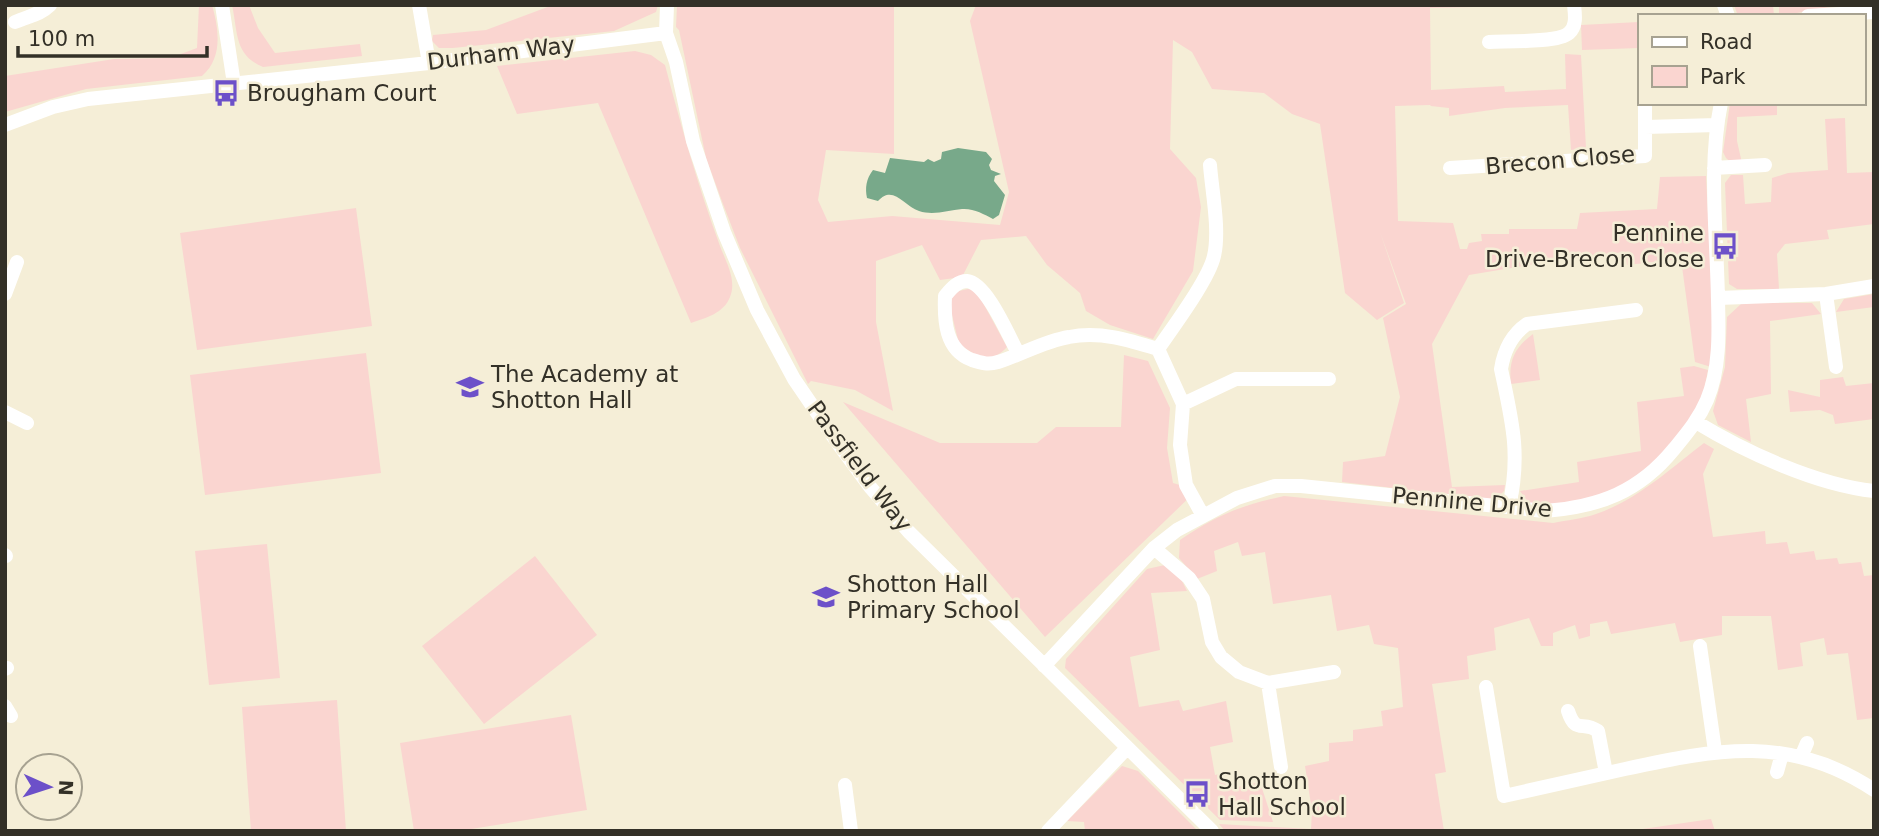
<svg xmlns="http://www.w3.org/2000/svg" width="1879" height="836" font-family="'DejaVu Sans',sans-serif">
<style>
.green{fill:#fad5d0}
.water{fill:#78a98a}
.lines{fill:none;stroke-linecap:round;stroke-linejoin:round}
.minor{stroke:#fff;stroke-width:14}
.labels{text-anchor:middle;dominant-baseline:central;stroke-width:5;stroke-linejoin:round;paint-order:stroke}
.street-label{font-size:23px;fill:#333027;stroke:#f5eed7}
.poi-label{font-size:23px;fill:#333027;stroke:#f5eed7;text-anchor:start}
</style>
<rect width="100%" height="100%" fill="#f5eed7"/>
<!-- green -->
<path class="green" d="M199 5H212C219 29 223 58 202 76L86 89 5 112V76L114 59 170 58 197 48Z
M232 5H249L258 28 275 53 360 44 362 56 263 67C234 55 238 32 232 5Z
M553 5H658L656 12 614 31 453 48H439L432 41 433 35 486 30Z
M677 5H894V154L826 150 818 200 828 222 892 216 1000 225 1009 192 970 21 976 5H1475L1474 7 1430 8 1431 90 1504 86 1505 92 1566 89 1565 54 1581 55 1586 148 1571 150 1568 105 1505 108 1449 116V108L1431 106 1430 105 1395 106 1398 221 1453 223 1460 249H1467L1469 243 1482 241 1481 234H1509V229H1577L1580 213 1657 209 1660 177 1706 176 1714 330 1711 367 1695 362 1681 259 1627 265 1625 252 1570 258 1469 275 1432 344 1452 487 1505 485 1504 491 1495 500 1342 482 1343 462 1385 456 1400 397 1383 318 1406 304 1380 232 1404 303 1377 320 1345 293 1320 124 1292 114 1264 93 1212 89 1192 52 1173 40 1170 149 1196 178 1201 207 1193 271 1153 339 1110 325 1086 311 1080 293 1047 265 1026 236 981 240 962 277 940 280 922 245 876 261V322L893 411 855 390 811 381 808 384 740 248 723 204 706 158 679 30 676 27Z
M1734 5H1773L1774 16H1738Z
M1779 5H1861L1822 8 1782 16H1779Z
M1639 22V48L1582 50 1581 25Z
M635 51 651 55 665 65C681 126 698 186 720 246 726 262 737 280 730 297 724 313 706 318 691 323L598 103 517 114 497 66Z
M1730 103H1777V115L1737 117V141L1742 163 1733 164 1726 158 1723 152Z
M1845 118 1847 173 1874 172V224L1827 230 1829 239 1785 244 1777 254 1779 289H1737L1729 284 1725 183 1731 175H1743L1745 204 1771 202 1772 178 1788 173 1828 170 1825 119Z
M356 208 372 326 197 350 180 233Z
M968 289 976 290 1007 347C989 366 977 356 959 344L950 307 952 297 959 291Z
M1874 294V307L1836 312 1844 299Z
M1753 303H1812L1821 314 1770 321 1771 394 1746 399 1751 442 1718 425 1713 411 1725 367 1727 317 1741 304Z
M1533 334 1540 380 1511 384C1508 361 1515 347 1533 334Z
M366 353 381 473 205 495 190 375Z
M1124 355 1148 361 1170 408 1167 448 1173 483 1197 490 1045 637 843 402 940 443H1037L1056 427H1121Z
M1694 366 1708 370C1706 381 1704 392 1700 402 1678 451 1631 491 1579 504 1564 508 1545 505 1530 505L1520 491 1579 482 1577 462 1641 451 1637 402 1684 396 1680 368Z
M1843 377 1846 386 1874 383V419L1835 424 1833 415 1820 410 1790 412 1788 390 1820 397V380Z
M1704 443 1714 449 1703 474 1713 537 1765 531 1766 544 1787 542 1790 554 1814 551 1816 560 1837 558 1839 564 1861 562 1864 576 1874 575V718L1857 720 1848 653 1827 655 1824 638 1800 643 1803 666 1778 670 1771 616H1722V635L1680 642 1675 623 1611 634 1607 621 1590 624V636L1579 639 1575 625 1553 633V646H1541L1529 618 1494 628 1496 650 1467 656 1469 679 1432 684 1446 772 1435 774 1444 831H1225L1219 824 1311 829 1312 811 1305 766 1329 761V743L1353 741V730L1383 726 1381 711 1403 707 1398 648 1374 644 1369 625 1337 631 1331 595 1273 604 1265 552 1242 556 1238 542 1214 551 1217 571 1197 579 1179 558 1180 540C1217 515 1239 506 1284 496L1553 523C1567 520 1582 519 1596 514 1637 500 1670 469 1704 443Z
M267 544 280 678 209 685 195 551Z
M535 556 597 635 484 724 422 646Z
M1165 565 1180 577 1187 591 1151 593 1160 650 1130 657 1139 707 1179 700 1183 711 1226 701 1233 742 1210 747 1215 775 1224 773 1228 789 1260 782 1273 822 1220 820 1065 668 1066 659 1147 569Z
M337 700 346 831H251L242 707Z
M571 715 587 810 459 831H414L400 743Z
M1122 766 1138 771 1198 831H1085L1084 822 1067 821Z
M1711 819 1715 831H1629Z"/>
<!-- water -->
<path class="water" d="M958 148 986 152 992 159 989 165 991 170 1001 174 995 176 994 181 1005 195 999 215 993 219C984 214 973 208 962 209 948 210 934 216 919 211 904 206 893 184 878 201L867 198C865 188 866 179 873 170L885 173 890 158 924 162 928 159 934 162 941 159 942 152Z"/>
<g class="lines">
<!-- minor -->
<path class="minor" d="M222 5 234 84
M419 5 429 63
M667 5 666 33 676 62 693 141 724 232 757 310 794 379 837 442 871 488 909 532 1212 831
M1724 5 1728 16
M1808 16 1874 12
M15 22C28 16 40 15 50 5
M1489 42C1506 41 1558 43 1569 33 1577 26 1575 14 1574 5
M5 125 53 107 88 99 429 63 666 33
M1645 127 1717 125
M1450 168 1645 156V103
M1714 168 1765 165
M5 294 17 262
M1826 294 1836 367
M1718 298 1826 294 1874 286
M1018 353C1009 337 987 283 967 281 957 281 951 289 945 296 944 320 945 350 972 360 981 363 988 365 998 362 1021 355 1044 341 1069 337 1100 331 1129 340 1158 349
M1183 404 1158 349C1173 327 1209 279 1214 256 1220 230 1212 192 1210 165
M5 412 27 423
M1696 422C1745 452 1817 485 1874 491
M1509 507C1521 454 1512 421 1501 369 1504 350 1511 335 1527 324L1636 310
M1202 514 1186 485 1180 445 1183 404 1236 379H1329
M1154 548 1189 578 1203 599 1212 642 1221 657 1239 672 1268 683 1334 672
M5 555 6 556
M1700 646 1715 751
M1044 666 1154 548 1177 530 1237 498 1275 486H1301L1545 511C1599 507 1639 492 1674 449 1687 433 1699 419 1707 400 1720 369 1719 333 1718 300 1717 236 1708 166 1721 103
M5 669 7 668
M1268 683 1281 767
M1486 687 1504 796C1545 787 1585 778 1625 769 1717 749 1790 734 1874 790
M5 706 11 716
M1568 711C1576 735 1582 720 1598 731L1606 773
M1801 757 1807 743
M1777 772 1782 754
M845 785 851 831
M1048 831 1127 748"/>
</g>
<!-- icons -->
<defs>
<symbol id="bus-bare" viewBox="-9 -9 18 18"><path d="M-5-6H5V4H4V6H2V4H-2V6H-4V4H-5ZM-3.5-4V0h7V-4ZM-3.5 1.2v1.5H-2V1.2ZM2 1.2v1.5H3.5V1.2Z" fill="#6c50c9" stroke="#f5eed7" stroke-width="2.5" paint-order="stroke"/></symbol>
<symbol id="school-bare" viewBox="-9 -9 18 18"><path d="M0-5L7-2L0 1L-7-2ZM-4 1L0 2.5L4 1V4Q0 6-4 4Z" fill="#6c50c9" stroke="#f5eed7" stroke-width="2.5" paint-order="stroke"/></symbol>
</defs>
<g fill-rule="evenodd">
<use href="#bus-bare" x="207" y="74" width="38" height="38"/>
<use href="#bus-bare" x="1706" y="227" width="38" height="38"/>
<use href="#school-bare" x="451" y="368" width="38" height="38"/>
<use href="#school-bare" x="807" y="578" width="38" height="38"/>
<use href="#bus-bare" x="1178" y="775" width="38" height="38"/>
</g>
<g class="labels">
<!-- street labels -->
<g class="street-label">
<text transform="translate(501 53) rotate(-7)">Durham Way</text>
<text transform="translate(1560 160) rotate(-5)">Brecon Close</text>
<text transform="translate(860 466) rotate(53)">Passfield Way</text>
<text transform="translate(1472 502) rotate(5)">Pennine Drive</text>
</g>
<!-- poi labels -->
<g class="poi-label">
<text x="247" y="93">Brougham Court</text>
<text x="1704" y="233" text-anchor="end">Pennine<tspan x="1704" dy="26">Drive-Brecon Close</tspan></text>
<text x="491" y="374">The Academy at<tspan x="491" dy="26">Shotton Hall</tspan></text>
<text x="847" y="584">Shotton Hall<tspan x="847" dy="26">Primary School</tspan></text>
<text x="1218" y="781">Shotton<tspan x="1218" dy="26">Hall School</tspan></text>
</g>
</g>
<!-- border -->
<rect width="1879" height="836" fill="none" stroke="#333027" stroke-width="14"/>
<!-- legend -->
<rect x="1638" y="14" width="228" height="91" fill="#f5eed7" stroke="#a7a291" stroke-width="2"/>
<rect x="1652" y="37" width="35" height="10" fill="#ffffff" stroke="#a7a291" stroke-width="2"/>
<text x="1700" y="49" font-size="21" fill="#333027">Road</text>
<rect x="1652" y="66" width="35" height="21" fill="#fad5d0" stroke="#a7a291" stroke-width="2"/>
<text x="1700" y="84" font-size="21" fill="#333027">Park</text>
<!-- north arrow -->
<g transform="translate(49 787) rotate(93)"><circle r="33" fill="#f5eed7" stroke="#a7a291" stroke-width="2"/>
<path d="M0-5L12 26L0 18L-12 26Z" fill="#6c50c9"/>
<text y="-10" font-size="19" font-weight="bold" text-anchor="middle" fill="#333027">N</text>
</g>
<!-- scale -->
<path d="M18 46v10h189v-10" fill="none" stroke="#333027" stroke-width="3.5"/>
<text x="28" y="46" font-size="21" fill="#333027" stroke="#f5eed7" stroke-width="5" paint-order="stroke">100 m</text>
</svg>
